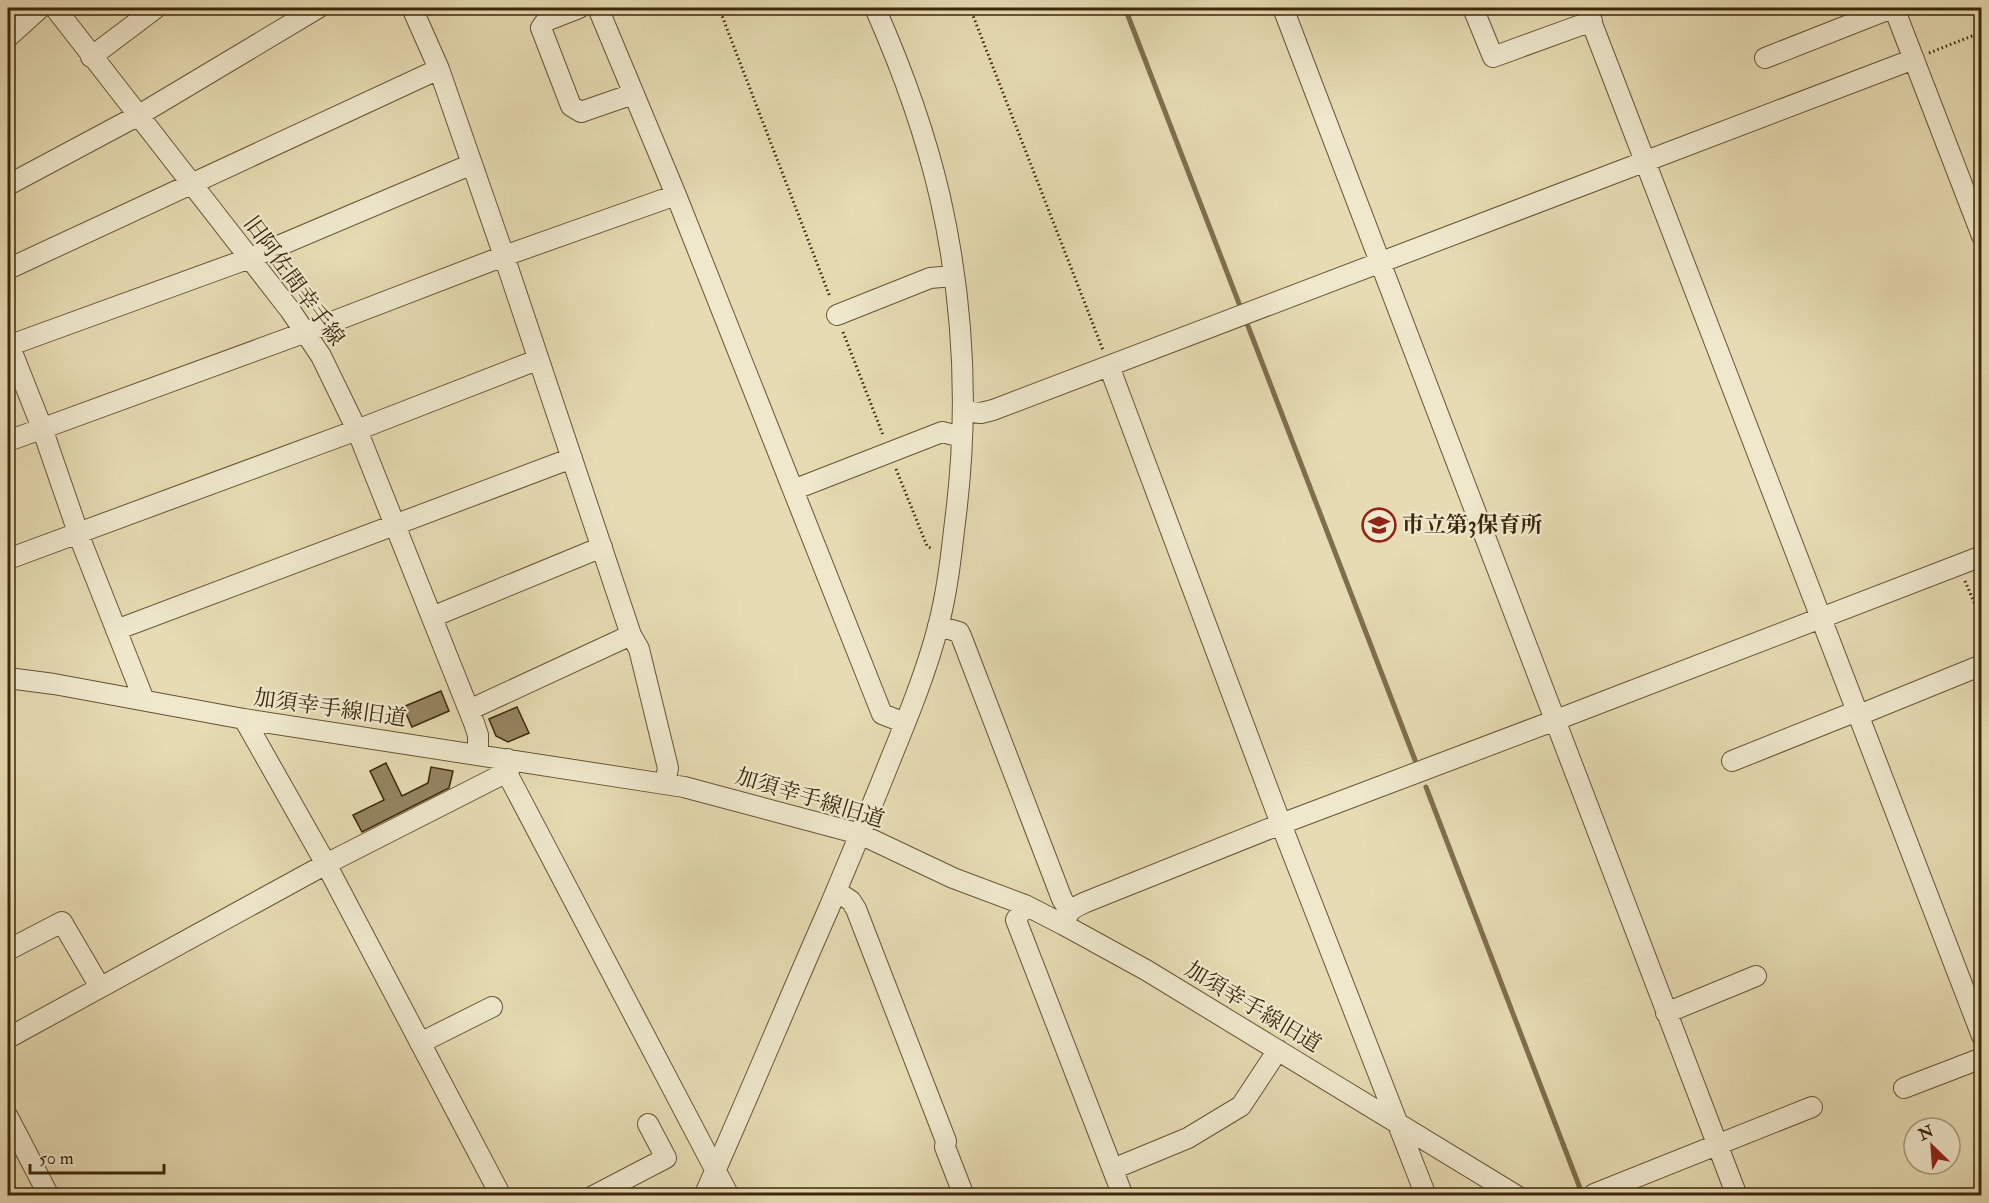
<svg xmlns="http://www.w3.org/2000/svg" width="1989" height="1203" font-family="'IM FELL Double Pica','Noto Serif JP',serif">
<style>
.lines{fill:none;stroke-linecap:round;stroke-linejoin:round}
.stream{stroke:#7f6e4d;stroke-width:5}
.building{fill:#948561;stroke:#3c270a;stroke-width:1.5}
.minor-casing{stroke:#665434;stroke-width:22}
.path{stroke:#3c270a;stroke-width:3;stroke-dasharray:1.5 3;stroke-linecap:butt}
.minor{stroke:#efe8cd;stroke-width:20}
.labels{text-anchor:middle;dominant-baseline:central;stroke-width:4.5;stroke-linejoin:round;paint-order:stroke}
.street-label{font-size:22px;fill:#3c270a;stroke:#efe8cd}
.poi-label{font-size:22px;font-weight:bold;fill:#3c270a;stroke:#efe8cd;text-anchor:start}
</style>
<rect width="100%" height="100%" fill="#e6dbb2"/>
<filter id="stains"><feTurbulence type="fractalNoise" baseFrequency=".00333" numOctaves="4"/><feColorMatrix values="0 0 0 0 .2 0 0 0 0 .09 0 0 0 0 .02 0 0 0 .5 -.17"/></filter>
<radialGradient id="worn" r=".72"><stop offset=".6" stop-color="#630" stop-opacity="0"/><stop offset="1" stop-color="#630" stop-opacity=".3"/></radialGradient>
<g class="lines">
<!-- stream -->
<path class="stream" d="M1125 8 1240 306
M1248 326 1415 760
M1426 787 1583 1196"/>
</g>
<!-- building -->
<path class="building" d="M441 691 449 711 412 727 403 707Z
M517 707 529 733 508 742 496 736 489 719Z
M386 763 402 796 428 783 431 767 453 771 449 788 362 832 353 815 384 800 370 771Z"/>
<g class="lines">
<defs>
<path id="minor" d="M55 8 290 310 321 356 357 430 474 723 478 735V754
M412 8 439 69 504 256 631 635 639 649 668 768 665 783
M579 8 546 21 541 28 571 106 581 112 633 94
M598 8 676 195 882 714 905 723
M1283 8 1737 1196
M1473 8 1493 57 1592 21
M1586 8 1982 1036
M1894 8 1982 236
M8 37 40 8
M91 57 156 8
M1765 58 1892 8
M8 185 139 115 318 8
M8 269 439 69
M837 315 930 278 953 276
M8 342 42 428 81 541 144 700
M8 346 250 258 472 164
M1109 366 1281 824 1426 1196
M964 411 981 413 993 410 1914 59
M8 441 306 332 504 256 676 195
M793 490 942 432 962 437
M8 559 357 430 537 360
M432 617 602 547
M938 626 959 632 961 636 1062 899 1070 912
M116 630 572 458
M8 678 54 684 244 719 684 787 860 834 953 878 1025 905 1064 925 1146 970 1517 1196
M469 710 631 635
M1859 715 1977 667
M244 719 326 864 501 1196
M508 759 509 777 729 1196
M1732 761 1857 711
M836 891 851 901 856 909 946 1141 945 1147 964 1196
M1025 905 1016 920 1123 1196
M1064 925C1066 911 1075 907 1086 902L1281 824 1556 720 1982 556
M8 950 62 922 100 987
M1666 1013 1756 976
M8 1038 326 864 507 772
M420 1043 492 1007
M1904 1088 1982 1058
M8 1117 49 1196
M1113 1169 1188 1138 1241 1106 1278 1050
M1594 1194 1812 1107
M593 1196 666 1158 648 1124
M704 1196C747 1100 787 1003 829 908 849 860 870 811 889 763 907 719 926 673 938 627 947 593 951 557 955 522 969 414 964 303 940 197 925 132 902 69 875 8"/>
</defs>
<!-- minor casing -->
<use href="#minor" class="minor-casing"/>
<!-- path -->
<path class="path" d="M719 8 830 297
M970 8 1103 350
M1929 53 1982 32
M843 332 883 435
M896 469 927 546 932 549
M1965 581 1982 621"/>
<!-- minor -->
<use href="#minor" class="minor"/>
</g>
<!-- icons -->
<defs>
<symbol id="school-ring" viewBox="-11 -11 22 22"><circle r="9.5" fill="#efe8cd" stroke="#8f2418" stroke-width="1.5"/><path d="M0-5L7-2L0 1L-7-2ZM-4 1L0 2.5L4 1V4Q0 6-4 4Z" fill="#8f2418"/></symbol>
</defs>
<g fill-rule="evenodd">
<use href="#school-ring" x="1360" y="506" width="38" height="38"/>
</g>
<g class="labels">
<!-- street labels -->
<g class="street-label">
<text transform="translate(294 281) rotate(54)">旧阿佐間幸手線</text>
<text transform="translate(330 708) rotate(8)">加須幸手線旧道</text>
<text transform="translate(810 798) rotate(17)">加須幸手線旧道</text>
<text transform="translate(1253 1007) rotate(31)">加須幸手線旧道</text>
</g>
<!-- poi labels -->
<g class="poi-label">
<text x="1402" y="525">市立第3保育所</text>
</g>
</g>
<!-- margin -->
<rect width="1989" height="1203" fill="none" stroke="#e6dbb2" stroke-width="30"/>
<rect x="9" y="9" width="1971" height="1185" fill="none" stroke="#3c270a" stroke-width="3"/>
<rect x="15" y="15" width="1959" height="1173" fill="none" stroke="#3c270a" stroke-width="1.5"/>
<!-- north arrow -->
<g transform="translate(1932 1146) rotate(335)"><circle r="28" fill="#efe8cd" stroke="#a79b7f" stroke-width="1.5"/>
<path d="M0-4.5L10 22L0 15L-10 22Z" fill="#8f2418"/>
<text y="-9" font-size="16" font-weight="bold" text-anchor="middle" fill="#3c270a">N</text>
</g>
<!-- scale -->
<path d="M30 1164v9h134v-9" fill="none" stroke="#3c270a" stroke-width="3"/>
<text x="39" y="1164" font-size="18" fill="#3c270a" stroke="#efe8cd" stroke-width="4.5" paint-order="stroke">50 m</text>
<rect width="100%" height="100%" filter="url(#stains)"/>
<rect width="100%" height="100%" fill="url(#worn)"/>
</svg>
